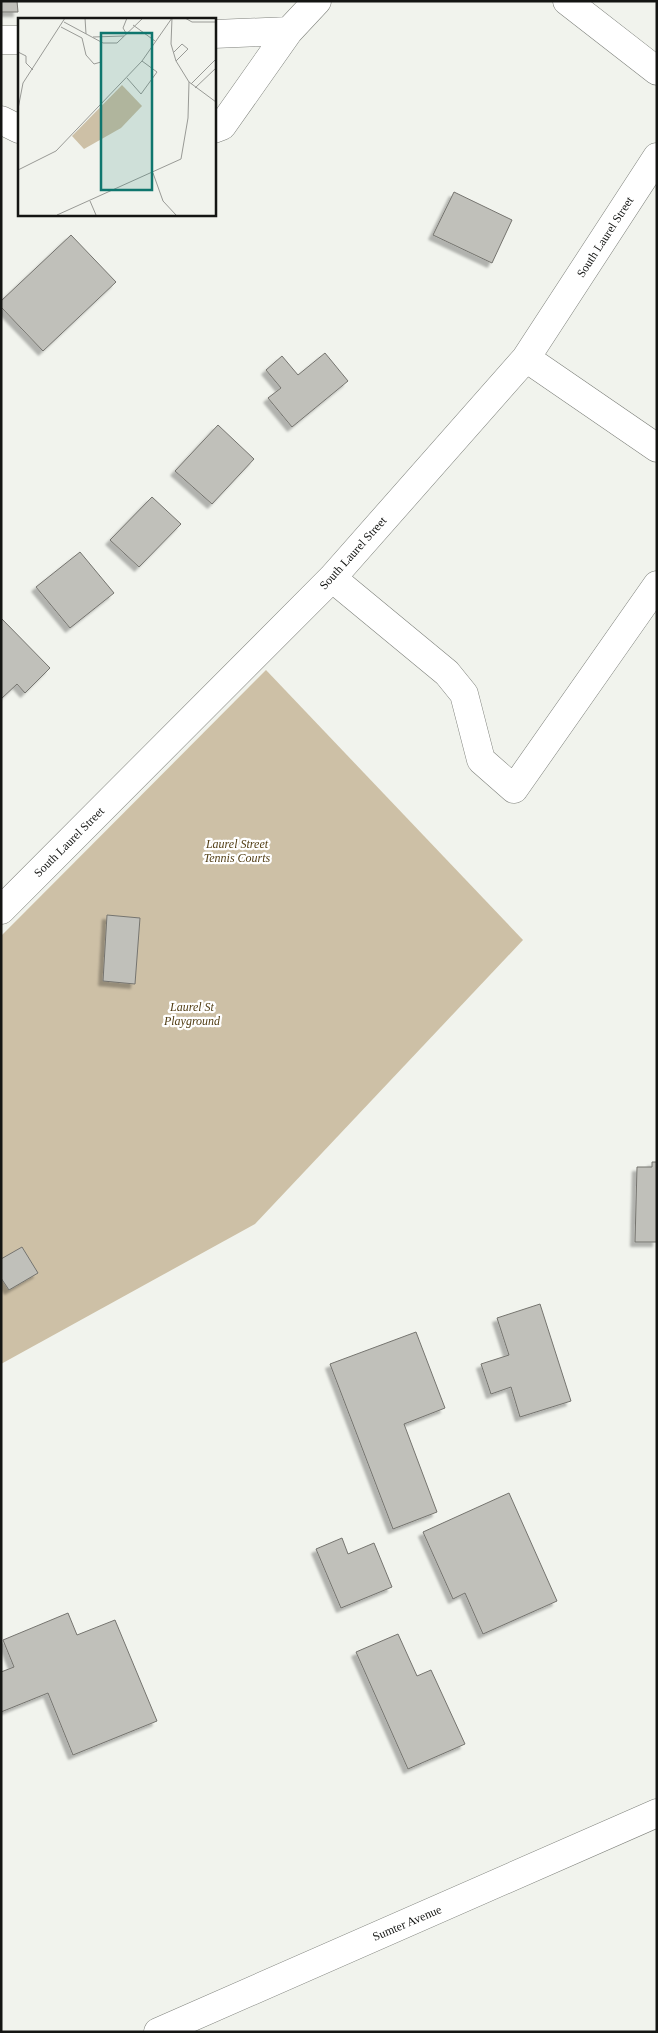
<svg xmlns="http://www.w3.org/2000/svg" width="658" height="2033" font-family="'Times New Roman',serif">
<style>
.green{fill:#cdc0a6}
.building{fill:#c0c0ba;stroke:#75746f;filter:url(#shadow)}
.lines{fill:none;stroke-linecap:round;stroke-linejoin:round}
.minor-casing{stroke:#7e807b;stroke-width:29}
.minor{stroke:#fff;stroke-width:28}
.labels{text-anchor:middle;dominant-baseline:central;stroke-width:4.5;stroke-linejoin:round;paint-order:stroke}
.street-label{font-size:12px;fill:#141513;stroke:#fff}
.park-label{font-size:12px;font-style:italic;fill:#523e14;stroke:#fff}
.inset-road{fill:none;stroke:#999a96;stroke-width:1}
.view{fill:#0f766e;fill-opacity:0.15;stroke:#0f766e;stroke-width:2.5}
.inset-edge{fill:none;stroke:#141513;stroke-width:2.5}
</style>
<defs>
<filter id="shadow"><feDropShadow dx="-4.5" dy="4.5" stdDeviation="1" flood-color="#0004"/></filter>
</defs>
<rect width="100%" height="100%" fill="#f1f3ed"/>
<!-- green -->
<path class="green" d="M266 670 523 940 255 1224 1 1364V936Z"/>
<!-- building -->
<path class="building" d="M1 1H17L18 12H1Z
M454 192 512 220 492 263 433 235Z
M71 235 116 282 43 351 1 307V301Z
M325 353 348 381 292 427 268 398 281 388 266 370 282 356 298 375Z
M218 425 254 459 212 504 175 471Z
M152 497 181 524 139 567 110 540Z
M80 552 114 593 70 628 36 587Z
M1 618 50 668 25 693 17 684 1 699Z
M107 915 140 918 135 984 103 981Z
M652 1162H657V1242H635L637 1167H652Z
M22 1247 38 1273 9 1290 1 1278V1259Z
M540 1304 571 1401 520 1417 511 1387 491 1394 481 1364 509 1355 497 1318Z
M416 1332 445 1408 404 1424 437 1512 393 1529 330 1364Z
M509 1493 557 1601 483 1634 465 1593 453 1599 423 1532Z
M342 1538 348 1554 374 1543 392 1587 341 1608 316 1549Z
M68 1613 77 1635 115 1620 157 1721 73 1755 48 1693 1 1712V1672L14 1667 3 1640Z
M398 1634 417 1676 431 1670 465 1744 408 1769 356 1652Z"/>
<g class="lines">
<defs>
<path id="minor" d="M567 1 657 71
M214 34 289 31
M1 40H19
M1 120 19 129
M214 129 222 126 289 31 317 1
M526 358 657 448
M332 578 447 673 464 694 481 760 514 789 657 585
M1 910 332 578 526 358 657 157
M158 2032 657 1813"/>
</defs>
<!-- minor casing -->
<use href="#minor" class="minor-casing"/>
<!-- minor -->
<use href="#minor" class="minor"/>
</g>
<g class="labels">
<!-- street labels -->
<g class="street-label">
<text transform="translate(605 237) rotate(-57)">South Laurel Street</text>
<text transform="translate(353 553) rotate(-48)">South Laurel Street</text>
<text transform="translate(69 842) rotate(-45)">South Laurel Street</text>
<text transform="translate(407 1923) rotate(-23)">Sumter Avenue</text>
</g>
<!-- park labels -->
<g class="park-label">
<text x="237" y="844">Laurel Street<tspan x="237" dy="14">Tennis Courts</tspan></text>
<text x="192" y="1007">Laurel St<tspan x="192" dy="14">Playground</tspan></text>
</g>
</g>
<!-- overview -->
<g transform="translate(18 18)">
<rect width="198" height="198" fill="#f1f3ed"/>
<path d="M104 67 124 88 103 110 66 131 54 118Z" fill="#cdc0a6"/>
<path class="inset-road" d="M67 0 68 16M154 0 153 26 158 43 171 64 198 84M167 0 174 4H198M46 4 85 25H99L125 0M115 7 137 23M43 9 64 20 68 37 76 46 83 44M108 15 105 10 109 0M75 19 106 18M0 34 8 38V45L15 52M155 35 164 26 170 31 158 43M109 60 123 76 139 54 124 43M173 66 198 41M177 70 198 50M0 91 5 65 47 0M0 152 38 133 124 43 154 0M135 155 145 183 158 197M72 183 78 197M39 197 163 141 170 100 171 64"/>
<path class="view" d="M83 15H134V172H83Z"/>
<rect width="198" height="198" class="inset-edge"/>
</g>
<!-- border -->
<rect width="658" height="2033" fill="none" stroke="#141513" stroke-width="5"/>
</svg>
